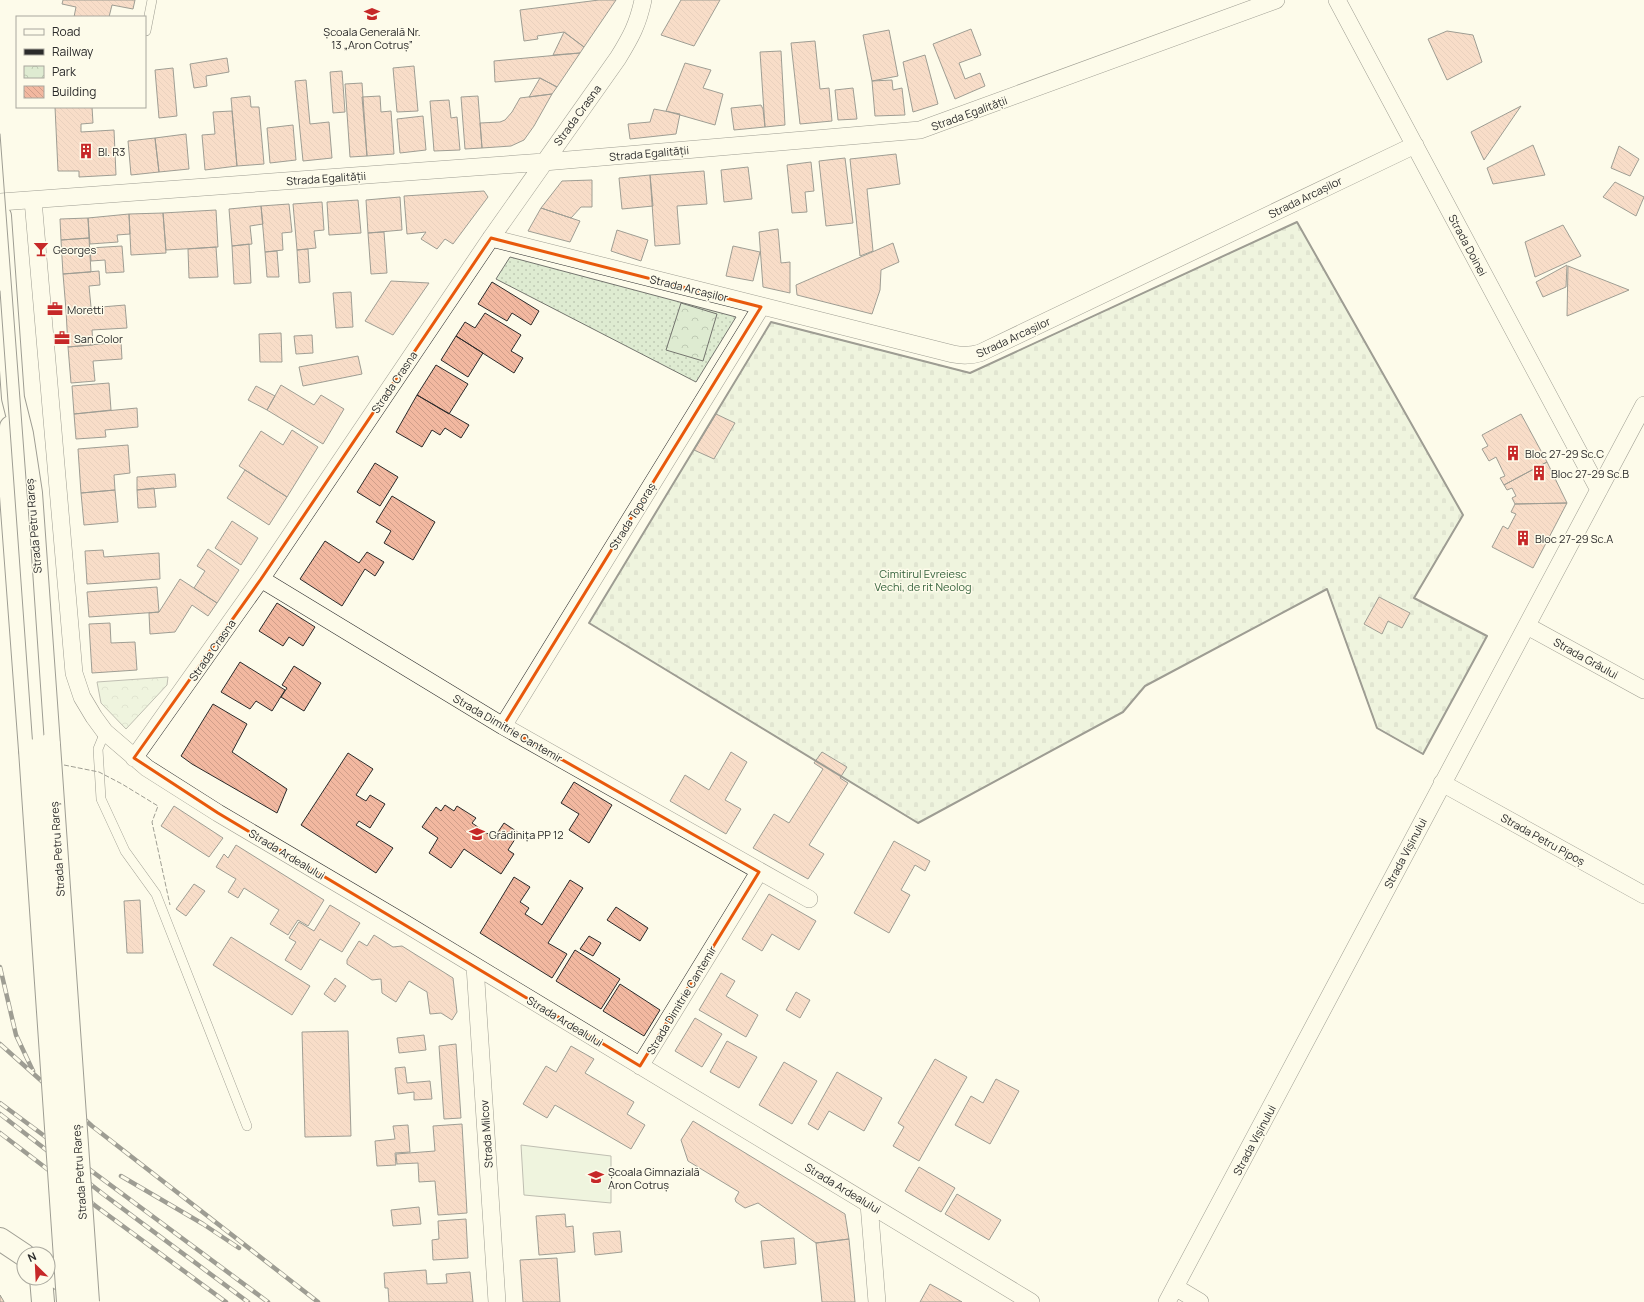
<svg xmlns="http://www.w3.org/2000/svg" width="1644" height="1302" font-family="Manrope,sans-serif">
<style>
.grass{fill:url(#grass-dots);stroke:#74746e}
.cemetery{fill:url(#cemetery-stones);stroke:#74746e}
.park{fill:url(#park-crowns);stroke:#74746e}
.garden{fill:#deebd1;stroke:#74746e}
.building{fill:url(#building-back-hatch);stroke:#2b2b2b}
.lines{fill:none;stroke-linecap:round;stroke-linejoin:round}
.service-casing{stroke:#2b2b2b;stroke-width:10}
.minor-casing{stroke:#2b2b2b;stroke-width:18}
.tertiary-casing{stroke:#2b2b2b;stroke-width:24}
.primary-casing{stroke:#2b2b2b;stroke-width:24}
.service{stroke:#fdfbea;stroke-width:9}
.minor{stroke:#fdfbea;stroke-width:17}
.tertiary{stroke:#fdfbea;stroke-width:22}
.primary{stroke:#fdfbea;stroke-width:22}
.tram{stroke:#2b2b2b;stroke-width:1}
.rail-casing{stroke:#2b2b2b;stroke-width:4.5}
.rail{stroke:#fdfbea;stroke-width:3;stroke-dasharray:9;stroke-linecap:butt}
.primary-bridge-casing{stroke:#2b2b2b;stroke-width:24;stroke-linecap:butt}
.primary-bridge{stroke:#fdfbea;stroke-width:22}
.fence{stroke:#2b2b2b;stroke-width:1;stroke-dasharray:5 2;stroke-linecap:butt}
.wall{stroke:#2b2b2b;stroke-width:2}
.marked{fill:none;stroke:#e8590c;stroke-width:3;stroke-linejoin:round}
.labels{text-anchor:middle;dominant-baseline:central;stroke-width:3;stroke-linejoin:round;paint-order:stroke}
.poi-label{font-size:11px;fill:#2b2b2b;stroke:#fdfbea;text-anchor:start}
.street-label{font-size:11px;fill:#2b2b2b;stroke:#fdfbea}
.park-label{font-size:11px;fill:#34623c;stroke:#fdfbea}
</style>
<defs>
<pattern id="grass-dots" width="8" height="8" patternUnits="userSpaceOnUse"><rect width="8" height="8" fill="#deebd1"/><path d="M2 2h.1M6 6h.1" fill="none" stroke="#bfcab4" stroke-width="1.8" stroke-linecap="round"/></pattern>
<pattern id="cemetery-stones" width="16" height="16" patternUnits="userSpaceOnUse"><rect width="16" height="16" fill="#deebd1"/><path d="M2 7V4a2 2 0 0 1 4 0v3zM10 15v-3a2 2 0 0 1 4 0v3z" fill="#bfcab4"/></pattern>
<pattern id="park-crowns" width="20" height="18" patternUnits="userSpaceOnUse"><rect width="20" height="18" fill="#deebd1"/><path d="M2 6a3 3 0 1 1 6 0M12 15a3 3 0 1 1 6 0" fill="none" stroke="#bfcab4"/></pattern>
<pattern id="building-back-hatch" width="6" height="6" patternUnits="userSpaceOnUse"><rect width="6" height="6" fill="#f2b8a0"/><path d="M-1 5l2 2M0 0l6 6M5-1l2 2" fill="none" stroke="#d09e8a"/></pattern>
</defs>
<rect width="100%" height="100%" fill="#fdfbea"/>
<!-- grass -->
<path class="grass" d="M510 257 736 317 696 382 496 279Z"/>
<!-- cemetery -->
<path class="cemetery" d="M1297 222 1463 515 1414 598 1487 636 1423 754 1377 728 1327 589 1145 686 1123 712 918 823 589 623 771 322 970 373Z"/>
<!-- park -->
<path class="park" d="M681 303 717 314 703 361 666 350Z
M168 677 167 685 126 729 101 703 97 682Z"/>
<!-- garden -->
<path class="garden" d="M521 1145 611 1156V1203L524 1195Z"/>
<!-- building -->
<path class="building" d="M63 0H135L133 9 112 5 109 17H74L76 7 62 4Z
M599 0H616L584 47 564 32 537 36 538 39 524 41 520 10Z
M681 0H720L694 46 661 35Z
M971 29 981 55 959 63 965 79 980 73 985 86 955 99 933 44Z
M889 30 898 76 872 81 863 35Z
M1447 31 1473 35 1482 62 1447 80 1428 39Z
M564 32 584 47 580 53 553 55Z
M815 41 820 89 829 88 832 121 800 124 791 43Z
M781 51 785 125 765 127 760 52Z
M580 53 557 87 540 78 495 82 494 61Z
M925 55 938 104 913 112 903 62Z
M227 58 229 72 206 76 207 86 194 88 190 64Z
M685 63 711 70 703 88 723 94 715 125 666 111Z
M414 66 418 111 397 112 393 68Z
M173 68 177 116 159 118 155 70Z
M342 71 345 112 333 113 330 72Z
M540 78 557 87 552 94 529 97Z
M306 80 310 124 329 122 332 158 303 161 295 81Z
M892 80 893 90 902 88 905 115 875 116 872 81Z
M362 83 367 156 350 157 345 84Z
M853 88 857 119 838 120 835 90Z
M552 94 534 126 524 140 511 146 482 148 480 123 500 122 505 120 512 112 520 98Z
M250 96 251 107H259L264 164 237 166 231 98Z
M380 96 381 112 391 111 394 154 367 156 362 97Z
M478 96 482 148 465 149 461 97Z
M449 100 451 118 457 117 460 150 434 151 430 101Z
M761 105 763 109 765 127 734 130 731 108Z
M1521 106 1484 160 1471 132Z
M55 107H92L93 123 81 124V132L114 130 116 175 79 177V171H58Z
M654 109 680 114 676 134 630 139 628 124 650 122Z
M232 111 237 166 205 170 202 135 215 134 213 112Z
M423 116 426 150 400 153 397 119Z
M293 125 296 160 270 163 267 128Z
M186 134 189 169 159 172 155 138Z
M155 138 159 172 131 175 128 141Z
M1533 145 1545 175 1493 184 1487 168Z
M1619 146 1639 159 1630 176 1611 168Z
M896 154 900 184 867 189 873 251 860 256 850 159Z
M845 158 853 223 826 226 819 161Z
M811 162 814 191 805 192 807 212 792 213 787 165Z
M748 167 752 199 724 202 721 170Z
M704 171 707 204 677 206 680 244 655 246 650 175Z
M650 175 653 206 622 209 619 178Z
M592 180V207H581L571 218 541 208 562 181Z
M1615 182 1644 197 1636 216 1603 197Z
M484 191 488 197 453 244 445 239 437 249 421 239 426 232 407 234 404 196Z
M400 197 402 230 368 233 366 200Z
M358 200 361 233 329 235 327 202Z
M322 202 324 230 314 231 316 248 297 250 293 204Z
M289 204 292 232 282 233 283 250 265 252 261 206Z
M261 206 263 224 250 226 252 244 232 246 229 209Z
M541 208 580 221 570 242 528 231Z
M216 210 218 247 166 250 163 213Z
M163 213 166 253 131 255 129 214Z
M129 214 130 234 117 235 118 242 90 244 88 218Z
M88 218 89 238 61 240 60 219Z
M1563 225 1581 256 1535 277 1525 242Z
M778 229 781 263 790 262V293L763 287 759 232Z
M617 230 648 240 641 261 611 251Z
M384 232 387 273 371 274 368 233Z
M89 238 91 272 63 274 61 240Z
M893 243 899 262 881 270 880 290 872 314 797 295 796 285Z
M249 244 251 283 234 284 232 246Z
M122 246 124 272 106 273 105 260 91 261 90 248Z
M733 246 760 252 753 281 726 276Z
M216 247 218 277 189 278 188 249Z
M308 249 310 282 299 283 297 250Z
M277 251 279 277H267L265 252Z
M1567 265 1566 287 1543 297 1536 282Z
M1568 266 1629 290 1567 316Z
M99 271 100 285 89 286 91 307 66 310 63 274Z
M391 281 429 283 393 335 365 321Z
M492 282 539 311 531 325 512 313 507 321 478 304Z
M351 292 353 327 336 328 333 293Z
M125 305 127 328 92 330 93 345 68 347 66 310Z
M485 313 521 335 511 351 523 358 514 373 456 336 465 322 475 328Z
M281 333 282 362H260L259 334Z
M312 335 313 353 296 354 294 336Z
M456 336 483 353 468 377 441 360Z
M121 342 122 359 93 361 95 381 71 383 68 347Z
M358 356 362 374 303 386 299 367Z
M436 365 468 384 449 414 417 395Z
M109 383 111 410 74 414 72 386Z
M281 385 314 405 321 395 344 409 323 444 267 410Z
M256 386 275 396 267 410 248 400Z
M417 395 469 425 461 438 445 428 440 435 432 430 422 447 396 432Z
M137 408 138 427 105 430 106 437 76 439 74 414Z
M716 414 735 423 714 459 694 450Z
M1521 414 1547 462 1504 485 1500 478 1505 476 1496 457 1489 461 1482 449 1488 446 1482 435Z
M292 430 318 447 287 497 239 466 261 431 283 445Z
M128 445 130 473 114 475 115 490 81 493 78 449Z
M1547 462 1567 503 1515 504 1512 498 1516 496 1512 488 1507 490 1504 485Z
M375 463 398 477 380 506 357 492Z
M245 470 287 497 269 525 227 498Z
M175 474 176 487 137 490V477Z
M154 488 156 507 138 508 137 490Z
M115 490 118 522 84 525 81 493Z
M392 496 435 522 413 560 384 543 391 531 376 522Z
M1567 503 1533 568 1492 547 1503 526 1508 529 1516 514 1511 512 1515 504Z
M232 521 258 538 241 565 215 548Z
M325 541 359 563 367 552 384 562 375 576 365 569 342 606 300 579Z
M208 549 239 570 217 603 194 588 205 571 197 566Z
M103 550 104 557 159 553 160 579 87 584 85 551Z
M180 579 217 603 208 616 192 605 175 632 150 634 149 613 159 612Z
M157 587 159 612 89 617 87 592Z
M1379 597 1410 613 1402 628 1388 621 1382 634 1364 624Z
M277 603 315 627 303 646 289 637 283 646 259 631Z
M110 623 111 643 135 642 137 670 92 673 89 624Z
M240 662 285 690 272 711 256 701 250 709 221 692Z
M294 666 321 683 304 711 281 697 287 688 282 685Z
M213 704 247 724 232 752 287 789 277 813 192 764 181 756Z
M731 752 747 762 725 800 741 809 726 834 670 801 685 775 709 790Z
M822 752 847 767 840 778 848 783 809 845 824 854 808 879 753 848 774 814 789 823 823 769 814 763Z
M348 753 373 769 356 795 366 801 370 795 385 804 370 828 359 821 356 825 393 848 376 873 301 825Z
M574 782 612 805 589 843 569 830 579 814 561 803Z
M445 805 454 811 457 806 476 818 472 823 494 838 504 823 519 833 508 850 514 854 501 874 464 849 451 868 429 853 438 838 422 827 436 807 441 811Z
M174 806 223 838 209 857 161 826Z
M894 841 930 861 925 871 915 865 901 890 910 895 889 933 854 913Z
M236 845 324 900 308 926 298 920 288 935 270 924 279 910 244 888 238 898 228 892 236 879 216 867 224 854 228 858Z
M514 877 530 887 520 902 529 908 525 914 542 925 570 880 583 888 548 943 567 954 552 978 480 933Z
M194 884 205 891 186 916 176 909Z
M769 894 816 921 799 950 772 934 762 951 742 939Z
M140 900 143 953H127L124 901Z
M330 905 360 923 342 952 320 939 301 970 285 960 296 942 289 938 299 922 314 931Z
M616 907 648 928 640 941 607 920Z
M374 935 393 947 402 946 453 978 457 1012 452 1020 441 1013 430 1014 427 992 409 981 396 1002 382 993 381 979 372 980 347 964V960L359 941 367 946Z
M589 936 601 943 593 956 580 949Z
M231 937 310 986 292 1015 213 965Z
M575 950 620 979 601 1009 556 981Z
M721 973 735 981 726 996 758 1015 746 1037 699 1010Z
M335 978 346 986 335 1002 324 994Z
M620 984 660 1010 644 1036 603 1011Z
M796 992 810 1000 800 1018 786 1010Z
M695 1018 722 1034 702 1067 675 1051Z
M348 1031 351 1136 305 1137 302 1032Z
M424 1035 426 1050 399 1053 397 1038Z
M727 1041 757 1057 739 1088 710 1072Z
M456 1044 461 1118 444 1119 439 1046Z
M571 1046 594 1059 585 1073 634 1102 627 1114 645 1125 631 1149 555 1105 547 1118 523 1104 546 1066 556 1072Z
M935 1059 967 1077 919 1161 893 1146 904 1127 898 1123Z
M784 1062 817 1081 792 1124 759 1105Z
M405 1067 407 1083 430 1081 432 1099 414 1100V1092L398 1094 395 1068Z
M837 1072 882 1098 864 1131 829 1111 818 1130 808 1124Z
M996 1079 1019 1091 990 1144 955 1125 971 1096 983 1103Z
M693 1121 845 1214 849 1239 816 1243 758 1203 745 1208 736 1202 735 1199 739 1192 688 1161 681 1140Z
M462 1124 467 1213 438 1215 435 1181 419 1182 418 1163 397 1164 396 1154 435 1151 433 1126Z
M408 1125 410 1152 395 1153 396 1165 377 1166 375 1141 395 1139 393 1126Z
M919 1167 955 1188 941 1212 905 1191Z
M957 1194 1001 1220 989 1240 945 1214Z
M419 1207 421 1224 393 1226 391 1210Z
M565 1214 566 1227 573 1226 575 1252 539 1255 536 1216Z
M466 1219 468 1258 433 1260 432 1240 439 1239 438 1221Z
M620 1231 622 1252 595 1255 593 1233Z
M794 1238 796 1264 764 1268 761 1241Z
M849 1239 855 1302H822L816 1243Z
M557 1258 560 1302H523L520 1260Z
M426 1270 427 1284 447 1283 446 1274 470 1272 473 1302H389L388 1288H385L384 1273Z
M930 1284 962 1302H920Z
M0 1295 3 1300 4 1302H0Z"/>
<g class="lines">
<defs>
<path id="service" d="M146 31 152 0
M105 732 98 749 101 799 125 851 156 894 247 1126"/>
<path id="minor" d="M1337 0 1599 490
M33 200 74 673 82 697 94 717 105 732 147 768 218 813 401 921 1031 1302
M0 202 544 162 920 130 1276 0
M491 238 953 354C963 356 970 356 980 353L1415 145
M261 579 503 726 809 899
M1527 626 1644 690
M503 726 761 307
M134 758 261 579 491 238 618 58C631 37 638 24 643 0
M1442 783 1644 895
M475 966 497 1302
M640 1066 759 872
M869 1204 877 1302
M1175 1287 1200 1302
M1167 1302 1644 405"/>
<path id="tertiary" d="M0 1239 24 1255
M48 1271 80 1292
M41 1278 43 1302"/>
<path id="primary" d="M0 216 13 398 22 434 31 493 49 745
M11 427V496L30 750"/>
</defs>
<!-- service casing -->
<use href="#service" class="service-casing"/>
<!-- minor casing -->
<use href="#minor" class="minor-casing"/>
<!-- tertiary casing -->
<use href="#tertiary" class="tertiary-casing"/>
<!-- primary casing -->
<use href="#primary" class="primary-casing"/>
<!-- service -->
<use href="#service" class="service"/>
<!-- minor -->
<use href="#minor" class="minor"/>
<!-- tertiary -->
<use href="#tertiary" class="tertiary"/>
<!-- primary -->
<use href="#primary" class="primary"/>
<!-- tram -->
<path class="tram" d="M0 134 29 519 83 1302
M0 291 73 1302"/>
<defs>
<path id="rail" d="M0 967 16 1035 33 1071
M0 1044 92 1126 318 1302
M0 1103 268 1302
M0 1114 103 1194 248 1302
M0 1133 97 1207 226 1302
M121 1176 203 1224 239 1248"/>
</defs>
<!-- rail casing -->
<use href="#rail" class="rail-casing"/>
<!-- rail -->
<use href="#rail" class="rail"/>
<defs>
<path id="primary-bridge" d="M49 745 88 1302
M30 750 68 1302"/>
</defs>
<!-- primary-bridge casing -->
<use href="#primary-bridge" class="primary-bridge-casing"/>
<!-- primary-bridge -->
<use href="#primary-bridge" class="primary-bridge"/>
<!-- fence -->
<path class="fence" d="M64 765 99 772 122 784 158 806 152 822 170 905"/>
<!-- wall -->
<path class="wall" d="M1297 222 1463 515 1414 598 1487 636 1423 754 1377 728 1327 589 1145 686 1123 712 918 823 589 623 771 322 970 373Z"/>
</g>
<!-- marked area -->
<path d="M0 0H1644V1302H0ZM491 238 761 307 503 726 759 872 640 1066 218 813 134 758 261 579Z" fill="#fdfbea" fill-opacity=".55" fill-rule="evenodd"/>
<path class="marked" d="M491 238 761 307 503 726 759 872 640 1066 218 813 134 758 261 579Z"/>
<!-- icons -->
<defs>
<symbol id="school-bare" viewBox="-9 -9 18 18"><path d="M0-5L7-2L0 1L-7-2ZM-4 1L0 2.5L4 1V4Q0 6-4 4Z" fill="#c62828" stroke="#fdfbea" stroke-width="2.5" paint-order="stroke"/></symbol>
<symbol id="building-bare" viewBox="-9 -9 18 18"><path d="M-4-6H4V6H1V3H-1V6H-4ZM-2.5-4.3h1.7v1.8h-1.7ZM.8-4.3h1.7v1.8H.8ZM-2.5-1h1.7V.8h-1.7ZM.8-1h1.7V.8H.8Z" fill="#c62828" stroke="#fdfbea" stroke-width="2.5" paint-order="stroke"/></symbol>
<symbol id="bar-bare" viewBox="-9 -9 18 18"><path d="M-6-5H6L.8 .8V4.5H3.5V6h-7V4.5H-.8V.8Z" fill="#c62828" stroke="#fdfbea" stroke-width="2.5" paint-order="stroke"/></symbol>
<symbol id="office-bare" viewBox="-9 -9 18 18"><path d="M-6-3h4V-5.5h4V-3h4V5H-6ZM-1-4.5V-3h2v-1.5ZM-6 0V1H6V0Z" fill="#c62828" stroke="#fdfbea" stroke-width="2.5" paint-order="stroke"/></symbol>
</defs>
<g fill-rule="evenodd">
<use href="#school-bare" x="361" y="3" width="22" height="22"/>
<use href="#building-bare" x="75" y="140" width="22" height="22"/>
<use href="#bar-bare" x="30" y="238" width="22" height="22"/>
<use href="#office-bare" x="44" y="298" width="22" height="22"/>
<use href="#office-bare" x="51" y="327" width="22" height="22"/>
<use href="#building-bare" x="1502" y="442" width="22" height="22"/>
<use href="#building-bare" x="1528" y="462" width="22" height="22"/>
<use href="#building-bare" x="1512" y="527" width="22" height="22"/>
<use href="#school-bare" x="466" y="823" width="22" height="22"/>
<use href="#school-bare" x="585" y="1166" width="22" height="22"/>
</g>
<g class="labels">
<!-- poi labels -->
<g class="poi-label">
<text x="372" y="31" text-anchor="middle">Școala Generală Nr.<tspan x="372" dy="13">13 „Aron Cotruș”</tspan></text>
<text x="98" y="151">Bl. R3</text>
<text x="53" y="249">Georges</text>
<text x="67" y="309">Moretti</text>
<text x="74" y="338">San Color</text>
<text x="1525" y="453">Bloc 27-29 Sc.C</text>
<text x="1551" y="473">Bloc 27-29 Sc.B</text>
<text x="1535" y="538">Bloc 27-29 Sc.A</text>
<text x="489" y="834">Grădinița PP 12</text>
<text x="608" y="1171">Școala Gimnazială<tspan x="608" dy="13">Aron Cotruș</tspan></text>
</g>
<!-- street labels -->
<g class="street-label">
<text transform="translate(969 113) rotate(-20)">Strada Egalității</text>
<text transform="translate(577 115) rotate(-54)">Strada Crasna</text>
<text transform="translate(649 153) rotate(-5)">Strada Egalității</text>
<text transform="translate(326 178) rotate(-4)">Strada Egalității</text>
<text transform="translate(1305 197) rotate(-26)">Strada Arcașilor</text>
<text transform="translate(1468 245) rotate(62)">Strada Doinei</text>
<text transform="translate(689 288) rotate(14)">Strada Arcașilor</text>
<text transform="translate(1013 337) rotate(-25)">Strada Arcașilor</text>
<text transform="translate(394 382) rotate(-56)">Strada Crasna</text>
<text transform="translate(632 516) rotate(-58)">Strada Toporaș</text>
<text transform="translate(33 526) rotate(-95)">Strada Petru Rareș</text>
<text transform="translate(212 650) rotate(-55)">Strada Crasna</text>
<text transform="translate(1586 658) rotate(29)">Strada Grâului</text>
<text transform="translate(508 728) rotate(30)">Strada Dimitrie Cantemir</text>
<text transform="translate(1543 839) rotate(29)">Strada Petru Pipoș</text>
<text transform="translate(57 849) rotate(-94)">Strada Petru Rareș</text>
<text transform="translate(1405 853) rotate(-62)">Strada Vișinului</text>
<text transform="translate(287 854) rotate(31)">Strada Ardealului</text>
<text transform="translate(681 1000) rotate(-59)">Strada Dimitrie Cantemir</text>
<text transform="translate(565 1021) rotate(31)">Strada Ardealului</text>
<text transform="translate(486 1134) rotate(-94)">Strada Milcov</text>
<text transform="translate(1254 1140) rotate(-62)">Strada Vișinului</text>
<text transform="translate(79 1172) rotate(-94)">Strada Petru Rareș</text>
<text transform="translate(843 1188) rotate(31)">Strada Ardealului</text>
</g>
<!-- park labels -->
<g class="park-label">
<text x="923" y="573">Cimitirul Evreiesc<tspan x="923" dy="13">Vechi, de rit Neolog</tspan></text>
</g>
</g>
<!-- legend -->
<rect x="16" y="16" width="130" height="92" fill="#fdfbea" stroke="#a9a89e"/>
<rect x="24" y="29" width="20" height="6" fill="#fdfbea" stroke="#a9a89e"/>
<text x="52" y="36" font-size="12" fill="#2b2b2b">Road</text>
<rect x="24" y="49" width="20" height="6" fill="#2b2b2b" stroke="#a9a89e"/>
<text x="52" y="56" font-size="12" fill="#2b2b2b">Railway</text>
<rect x="24" y="66" width="20" height="12" fill="url(#park-crowns)" stroke="#a9a89e"/>
<text x="52" y="76" font-size="12" fill="#2b2b2b">Park</text>
<rect x="24" y="86" width="20" height="12" fill="url(#building-back-hatch)" stroke="#a9a89e"/>
<text x="52" y="96" font-size="12" fill="#2b2b2b">Building</text>
<!-- north arrow -->
<g transform="translate(36 1266) rotate(336)"><circle r="19" fill="#fdfbea" stroke="#a9a89e"/>
<path d="M0-3L7 15L0 10L-7 15Z" fill="#c62828"/>
<text y="-6" font-size="11" font-weight="bold" text-anchor="middle" fill="#2b2b2b">N</text>
</g>
</svg>
